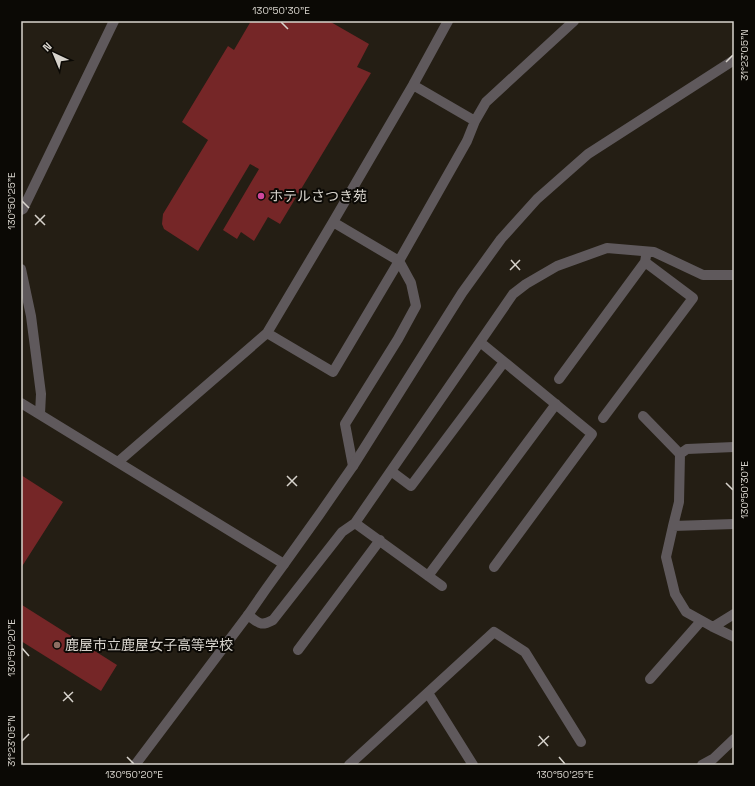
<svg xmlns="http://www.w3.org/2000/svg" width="755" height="786" font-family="'Space Grotesk','Noto Sans JP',sans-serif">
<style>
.building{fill:#752627}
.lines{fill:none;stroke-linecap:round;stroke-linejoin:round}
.minor{stroke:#5f595c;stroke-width:10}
.tertiary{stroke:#5f595c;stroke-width:10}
.ticks{fill:none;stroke:#d7d3cc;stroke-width:1.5}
.hotel-dot{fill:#d1479c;stroke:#0b0905;stroke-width:1.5}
.education-dot{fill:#8d6e63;stroke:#0b0905;stroke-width:1.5}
.labels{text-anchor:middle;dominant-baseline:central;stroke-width:4;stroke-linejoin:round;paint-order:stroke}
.poi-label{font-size:14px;fill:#d7d3cc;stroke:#0b0905;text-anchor:start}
.neatline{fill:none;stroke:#d7d3cc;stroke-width:1.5}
.ticks-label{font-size:10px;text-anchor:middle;fill:#d7d3cc}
</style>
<rect width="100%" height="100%" fill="#241e14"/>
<!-- building -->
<path class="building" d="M251 21H329L369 44 357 67 371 73 280 224 268 217 254 241 241 232 237 239 223 230 259 169 250 164 198 251 164 229 162 224 163 214 208 140 182 122 228 46 234 50Z
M21 475 63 502 21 568Z
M22 605 117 665 101 691 21 641Z"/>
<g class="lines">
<!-- minor -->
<path class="minor" d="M413 85 475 121
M21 210 23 209 114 21
M333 222 399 261 411 283 416 306 398 339 345 424 353 466
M21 269 31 316 41 394 40 414
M267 333 333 372 399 261 467 141 475 121 486 102 574 21
M480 342 592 434 494 567
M559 379 645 262 646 256
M21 403 284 564
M643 416 680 454 679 502 673 526 666 557 675 594 686 612 713 627 734 637
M603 418 693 298 645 262
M680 454 687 449 734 447
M118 462 267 333 333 222 413 85 448 21
M391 471 411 486 504 362
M355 523 442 586
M673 526 734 524
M428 576 556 404
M248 615C259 623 260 627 273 620L342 532 355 523 513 294 526 284 557 266 607 248 654 252 703 275H734
M713 627 734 614
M298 650 380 540
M650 679 701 621
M428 693 473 765
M349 765 494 632 525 652 581 742
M702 765 713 759 734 739"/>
<!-- tertiary -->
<path class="tertiary" d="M135 765 248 615 266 589 284 564 319 515 353 466 462 293 501 239 537 199 588 154 734 60"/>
</g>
<!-- ticks -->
<path class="ticks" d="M281 22 288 29M726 62 733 55M22 201 29 208M35 215 45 225M35 225 45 215M511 260 520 270M510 270 520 260M287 476 297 486M726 483 733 490M287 486 297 476M22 648 29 656M64 692 73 702M63 701 73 692M539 736 548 746M22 741 29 734M538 746 549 736M127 757 134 764M559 757 565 764"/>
<!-- markers -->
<circle class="hotel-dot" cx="261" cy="196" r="4"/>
<circle class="education-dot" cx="57" cy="645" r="4"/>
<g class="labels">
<!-- poi labels -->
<g class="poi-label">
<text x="269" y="196">ホテルさつき苑</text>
<text x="65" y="645">鹿屋市立鹿屋女子高等学校</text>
</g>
</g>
<!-- border -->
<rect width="755" height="786" fill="none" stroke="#0b0905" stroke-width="44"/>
<!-- north arrow -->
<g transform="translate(54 54) rotate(316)" stroke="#0b0905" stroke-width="3" paint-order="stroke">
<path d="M0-3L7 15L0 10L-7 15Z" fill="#d7d3cc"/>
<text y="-6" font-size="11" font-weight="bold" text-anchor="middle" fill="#d7d3cc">N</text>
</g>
<rect x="22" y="22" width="711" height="742" class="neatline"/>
<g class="ticks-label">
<text x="281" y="14">130°50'30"E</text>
<text transform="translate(744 55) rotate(-90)" y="4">31°23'05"N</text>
<text transform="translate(11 201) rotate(-90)" y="4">130°50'25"E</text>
<text transform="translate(744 490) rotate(-90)" y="4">130°50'30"E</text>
<text transform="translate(11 648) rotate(-90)" y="4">130°50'20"E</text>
<text transform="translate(11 741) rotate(-90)" y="4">31°23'05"N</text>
<text x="134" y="778">130°50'20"E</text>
<text x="565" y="778">130°50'25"E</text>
</g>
</svg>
